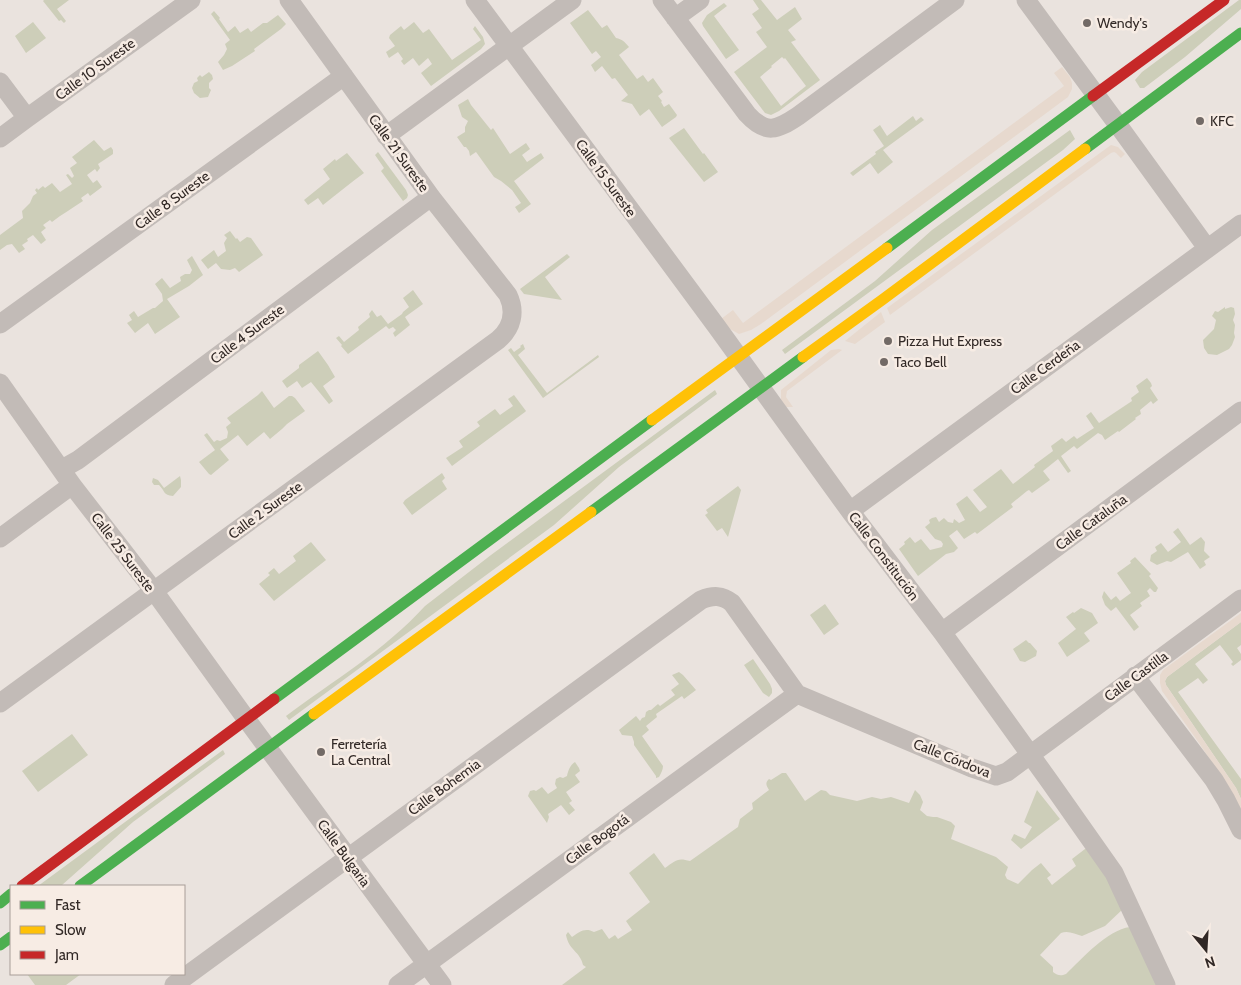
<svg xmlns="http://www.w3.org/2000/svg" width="1241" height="985" font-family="Cabin,sans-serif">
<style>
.green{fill:#cdceb9;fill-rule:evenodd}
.plaza{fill:#e7d9ce}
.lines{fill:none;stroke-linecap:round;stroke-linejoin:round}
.street{stroke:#c2bbb7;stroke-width:19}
.fast{stroke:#4caf50;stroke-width:11}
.slow{stroke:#ffc107;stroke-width:11}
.jam{stroke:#c62828;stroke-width:11}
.poi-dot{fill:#726a66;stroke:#f7ece4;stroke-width:2}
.labels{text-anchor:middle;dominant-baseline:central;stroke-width:5;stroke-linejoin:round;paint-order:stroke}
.poi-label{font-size:14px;fill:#322926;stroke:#f7ece4;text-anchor:start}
.street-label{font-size:14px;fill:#322926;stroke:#f7ece4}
</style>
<rect width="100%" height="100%" fill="#eae3de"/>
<!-- green -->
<path class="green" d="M44 0H69L57 9 66 21 64 23 61 20 59 21 43 1Z
M753 0H761L777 20 795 7 802 19 788 30 796 40 791 42 820 80 779 111 771 115 765 113 734 72 767 47 756 32 762 28 752 14 759 9ZM782 57 784 59 785 58 806 86 781 106 760 77 772 67 771 66Z
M1239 0H1241V9L1185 57 1144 88H1140L1135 80 1142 72Z
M724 3 727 6 714 16 739 50 726 59 703 26 702 23 707 15Z
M588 10 602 28 607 25 616 38C622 39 625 42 629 47L619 55 637 79 643 75 648 82 653 78 663 92 658 96 662 101 661 102 664 107 669 104 677 115 676 117 662 127 649 109 640 116 632 104 621 101 628 95 615 78 612 79 602 66 595 72 591 65 601 57 596 51 592 54 570 23Z
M214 11 220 18 219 19 228 32 235 26 240 33 248 28 251 32 263 23H267L278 15 286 24 281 29 254 49 255 51 232 66 223 70 218 62 224 55 227 49 225 44 230 40 211 14Z
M33 22 46 38 26 53 15 36Z
M414 22 423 33 429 29 452 60 481 40 473 29 475 26 483 37 485 44 481 49 431 86 421 73 432 64 428 58 419 66 413 58 404 65 401 61 403 59 398 52 389 58 386 52 395 46 389 38 390 35 401 26 404 30Z
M209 72 212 75 213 79 209 83V88L211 90 208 97 200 98 194 93 192 88 194 83 198 81 197 78 200 75 202 77Z
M468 99 471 105 491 130 493 128 510 154 526 143 530 149 522 155 527 162 541 153 544 158 514 181 531 204 519 213 515 207 521 203 512 190 501 181 494 177 476 152 470 156 469 151 466 147H464L457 137 465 132V127L468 121 462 117 458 105Z
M913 116 916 121 921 117 924 120 883 150 893 162 878 174 870 163 853 176 850 173 876 154 875 152 884 146 873 130 880 125 887 136Z
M684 128 703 154 704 153 718 172 704 182 669 138Z
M1070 130 1075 139 1063 150 785 354 782 350 875 281 932 230Z
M94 140 104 151 111 147 113 150V154L98 164 100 168 97 172 95 169 87 175 93 183 97 180 102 187 90 196 88 193 81 198 83 201C73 208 62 214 52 222L50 220 43 225 46 228 41 232 46 240 41 244 33 235 27 239 28 241 22 245 25 249 19 253 12 244 7 245 0 250V235L23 218 22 211 30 203 33 196 37 193 35 190 37 188 38 190 43 186 45 188 52 183 60 192 72 184 66 175 68 174 72 178 74 176 70 168 77 163 72 157Z
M378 152 406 190 408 195 407 198 403 201 381 171 384 168 375 155Z
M347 153 364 173C350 183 337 194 323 205L318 198 308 205 304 200 330 179 323 169 335 159 336 161Z
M230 231 236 239 237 238 240 242 247 237 251 238 263 255 239 272 235 268 230 270 221 269 216 263 208 269 201 260 214 250 218 257 226 251 224 243 227 238 224 235Z
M567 254 570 257 545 277 562 300 524 294 520 289Z
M192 256 203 275 189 286 167 299 180 317 155 334 148 323 135 333 127 323 132 320 129 315 134 311 138 317 153 308H155L163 301 162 294 155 284 162 278 170 288 181 281 180 277 185 274H190L192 270 187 260Z
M413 290 423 304 405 317 410 325 395 337 393 333 396 330 393 327 389 329 386 326 348 354 341 346 342 345 336 338 339 336 344 342 359 330 358 327 370 317 369 314 372 310 377 317 381 315 388 324 402 314 403 312 409 307 403 298Z
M1225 307V309L1231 307 1234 308 1235 314 1233 320 1235 325 1234 333 1235 337 1232 345 1229 349 1217 355 1208 354 1204 348 1203 340 1214 329 1216 320 1212 316 1215 311 1218 312Z
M523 344 525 349 518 355 547 393 598 355 599 357 543 398 508 350 511 348 514 352 521 347 520 346Z
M318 351 328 365 335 377 323 386 333 401 329 404 311 382 302 388 297 381 287 388 282 381 299 368V365Z
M1147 378 1151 383 1152 386 1150 388 1158 400 1153 404 1151 401 1140 410 1141 414 1135 418 1136 419 1119 432 1118 431 1105 440 1102 435 1098 433 1077 449 1074 446 1061 456 1071 471 1068 473 1058 459 1043 471 1050 480 1032 493 1029 490 1027 491 1011 504 1013 507 977 534 975 532 964 539 957 530 949 536 958 548 954 552 946 554 918 576 899 549 905 544 904 542 910 537 915 543 921 539 930 550 942 547 943 544 941 541 935 539 925 527 930 523 929 520 932 518 936 517 939 522 944 518 948 522 953 523 954 519 959 523 965 520 956 504 967 496 980 512 987 507 973 490 1001 469 1013 484 1035 467 1034 465 1053 451 1051 446 1062 438 1066 442 1074 436 1077 439 1094 428 1086 416 1091 412 1099 423 1132 401 1131 398 1139 392 1136 386Z
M715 390 717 394 619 467 554 525 289 720 286 716C333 681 385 650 425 606L491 555Z
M262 391 274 408 289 396H292L295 398 305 411 287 424 282 429 270 439 264 432 247 446 238 435 220 449 229 460 211 475 209 474 199 462 215 450 204 435 207 433 214 442 217 440 220 441 227 438 228 432 226 427 231 423 227 418 258 395Z
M514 395 526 411 525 412 452 466 446 458 463 447 459 441 480 426 477 422 495 409 500 415 513 406 508 399Z
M442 473 445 478 442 481 447 489 412 515 403 503 405 500Z
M180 476 181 480V487L173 496C163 495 165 491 159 485H154L152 482 153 478 158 480 164 488Z
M738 486 741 490 728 537 722 528 717 531 705 515 708 513 706 510Z
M1178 528 1190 545 1201 537 1205 542 1204 551 1210 557 1204 561 1206 565 1200 569 1188 552 1171 562 1167 561 1157 565 1150 561 1151 555 1157 551 1155 547 1161 543 1168 552 1181 542 1173 532Z
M311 542 326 560 274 601 259 584 270 575 268 573 274 568 279 574 296 561 293 556Z
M1135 557 1151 574 1149 576 1158 588 1156 592H1154L1150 588 1147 591 1150 596 1140 603 1142 606 1130 615 1139 627 1134 631 1116 607 1111 611 1105 605 1102 597 1104 591 1111 600 1116 596 1120 601 1131 593 1117 573 1131 563 1130 561Z
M825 604 839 624 824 635 810 615Z
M1081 608 1092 613 1098 623 1084 633 1090 641 1067 657 1058 643 1076 629 1066 617 1073 612 1074 613Z
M1241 622V645L1237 648 1241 654V660L1233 666 1231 664 1233 662 1220 645 1195 664 1208 680 1203 684 1198 678 1178 692 1241 779V799L1236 788 1166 685 1165 681 1167 677Z
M1026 640 1029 643H1030L1037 651 1036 656 1025 662 1020 661 1013 649Z
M753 659 770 684 772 689V693L769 697 763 693 744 665Z
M679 672 683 675 696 690 684 699 682 696 656 714 657 717 646 726 649 730 642 736 663 766C663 770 661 773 659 777L656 778V776L634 745V742L632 736 622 735 619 730 636 716 640 721 642 718 645 717 646 712 649 710H651L658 704 660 706 675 695 671 690 679 684 672 675Z
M72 734 88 755 38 792 22 771Z
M223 750 225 754 133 822 62 885 61 886H38Z
M575 762 579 768 580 771 575 775 580 782 566 792 572 801 569 803 575 810 569 815 561 805 548 814 549 817 547 823 528 796 530 791 534 790 536 791 542 787 548 794 557 788 555 784 556 779 560 777 563 778 567 776C568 771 570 765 575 762Z
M782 773H786L805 801 821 790 826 791 830 795 857 801 872 797 881 799 891 797 909 803 915 790 920 795 923 802 920 810 927 816 933 817H937L951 822 955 826 951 839 996 857 1008 867 1005 875 1007 879 1018 884 1032 870 1041 863 1051 875 1047 878 1052 885 1076 866 1072 859 1085 849H1087L1107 875 1124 908 1105 926 1082 936C1075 934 1068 930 1061 933L1040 955 1053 967V972C1058 976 1061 976 1066 974 1082 959 1107 930 1130 927L1158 985H562L586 967 583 965C580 951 569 951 566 935L568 932 572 937C579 932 585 927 594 932L602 929 609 939 615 935 618 939 632 930 626 921 650 902 629 873 654 853 665 868C675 861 677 857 690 861L738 827 740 819 753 809 752 803 769 790C766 785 765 783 769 779L771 780Z
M1037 790 1060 819 1021 849 1011 840 1014 834 1025 839 1032 827 1024 822Z
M27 974H81L66 985H35Z"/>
<!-- plaza -->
<path class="plaza" d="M1062 67 1070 77 1072 83V89L1068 97 761 324 751 330 739 334 730 329 721 319 733 310 743 323 1064 86 1054 73Z
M1111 145 1118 147 1125 154 1121 158 1116 153 1114 152 1111 153 890 315 887 308Z
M881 312 885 322 855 344 845 341Z
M839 349 842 350 787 391 786 397 793 407H786L781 400V390L831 350Z
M1241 613V622L1167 677 1165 681 1166 685 1236 788 1241 799V811L1230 790 1199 743 1162 691 1160 683V675L1163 670Z"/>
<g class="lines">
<!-- street -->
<path class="street" d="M475 0 717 327 850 511 942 632 1050 782 1114 873 1166 985
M662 0 747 114C766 135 777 130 798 116L955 0
M1026 0 1118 125 1207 248
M675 18 700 0
M0 82 27 118
M386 136 572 0
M0 138 27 118 191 0
M0 324 344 76
M0 383 72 485 154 591 247 720 442 985
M62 469 78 460 431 197
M850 511 1241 224
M0 538 72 485
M942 632 1241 411
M1135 676 1214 780 1226 800 1241 830
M0 703 498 340C512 328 516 312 508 295L431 197 289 0
M174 985 701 600C713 595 722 595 732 603L797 694 972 768 996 776 1007 772 1241 599
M398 985 797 694"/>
<!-- fast -->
<path class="fast" d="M1085 149 1241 33
M887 248 1093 96
M591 512 803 357
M274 699 652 420
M80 886 314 714
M0 903 11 894
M0 945 11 937"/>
<!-- slow -->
<path class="slow" d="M803 357 882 300 1085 149
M652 420 887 248
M314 714 591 512"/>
<!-- jam -->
<path class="jam" d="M1093 96 1224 0
M22 886 274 699"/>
</g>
<!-- markers -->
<g class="poi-dot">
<circle cx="1087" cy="23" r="5"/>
<circle cx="1200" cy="121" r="5"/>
<circle cx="888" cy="341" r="5"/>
<circle cx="884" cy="362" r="5"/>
<circle cx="321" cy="752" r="5"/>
</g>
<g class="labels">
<!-- poi labels -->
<g class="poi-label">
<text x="1097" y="23">Wendy's</text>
<text x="1210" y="121">KFC</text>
<text x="898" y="341">Pizza Hut Express</text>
<text x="894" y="362">Taco Bell</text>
<text x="331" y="744">Ferretería<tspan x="331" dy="16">La Central</tspan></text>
</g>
<!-- street labels -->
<g class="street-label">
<text transform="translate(95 69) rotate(-36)">Calle 10 Sureste</text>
<text transform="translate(399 153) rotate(54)">Calle 21 Sureste</text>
<text transform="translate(606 178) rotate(54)">Calle 15 Sureste</text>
<text transform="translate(172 200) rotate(-36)">Calle 8 Sureste</text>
<text transform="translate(247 334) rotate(-37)">Calle 4 Sureste</text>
<text transform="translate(1045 367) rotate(-36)">Calle Cerdeña</text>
<text transform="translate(265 510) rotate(-36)">Calle 2 Sureste</text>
<text transform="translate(1091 522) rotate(-36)">Calle Cataluña</text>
<text transform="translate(123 552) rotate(53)">Calle 25 Sureste</text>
<text transform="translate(884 556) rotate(53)">Calle Constitución</text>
<text transform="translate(1136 676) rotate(-36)">Calle Castilla</text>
<text transform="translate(952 758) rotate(22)">Calle Córdova</text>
<text transform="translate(444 787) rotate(-36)">Calle Bohemia</text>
<text transform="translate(597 839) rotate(-36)">Calle Bogotá</text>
<text transform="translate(344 853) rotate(54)">Calle Bulgaria</text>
</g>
</g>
<!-- legend -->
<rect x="10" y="885" width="175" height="90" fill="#f7ece4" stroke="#a89e98"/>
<rect x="20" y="901" width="25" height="8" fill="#4caf50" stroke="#a89e98"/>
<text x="55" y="910" font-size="15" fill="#322926">Fast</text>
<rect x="20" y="926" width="25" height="8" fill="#ffc107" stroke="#a89e98"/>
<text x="55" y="935" font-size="15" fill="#322926">Slow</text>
<rect x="20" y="951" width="25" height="8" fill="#c62828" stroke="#a89e98"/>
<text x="55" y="960" font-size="15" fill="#322926">Jam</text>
<!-- north arrow -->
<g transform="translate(1206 950) rotate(162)" stroke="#f7ece4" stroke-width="4" paint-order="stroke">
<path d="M0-4L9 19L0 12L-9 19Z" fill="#322926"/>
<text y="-8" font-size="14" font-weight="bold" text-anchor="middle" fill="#322926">N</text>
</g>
</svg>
